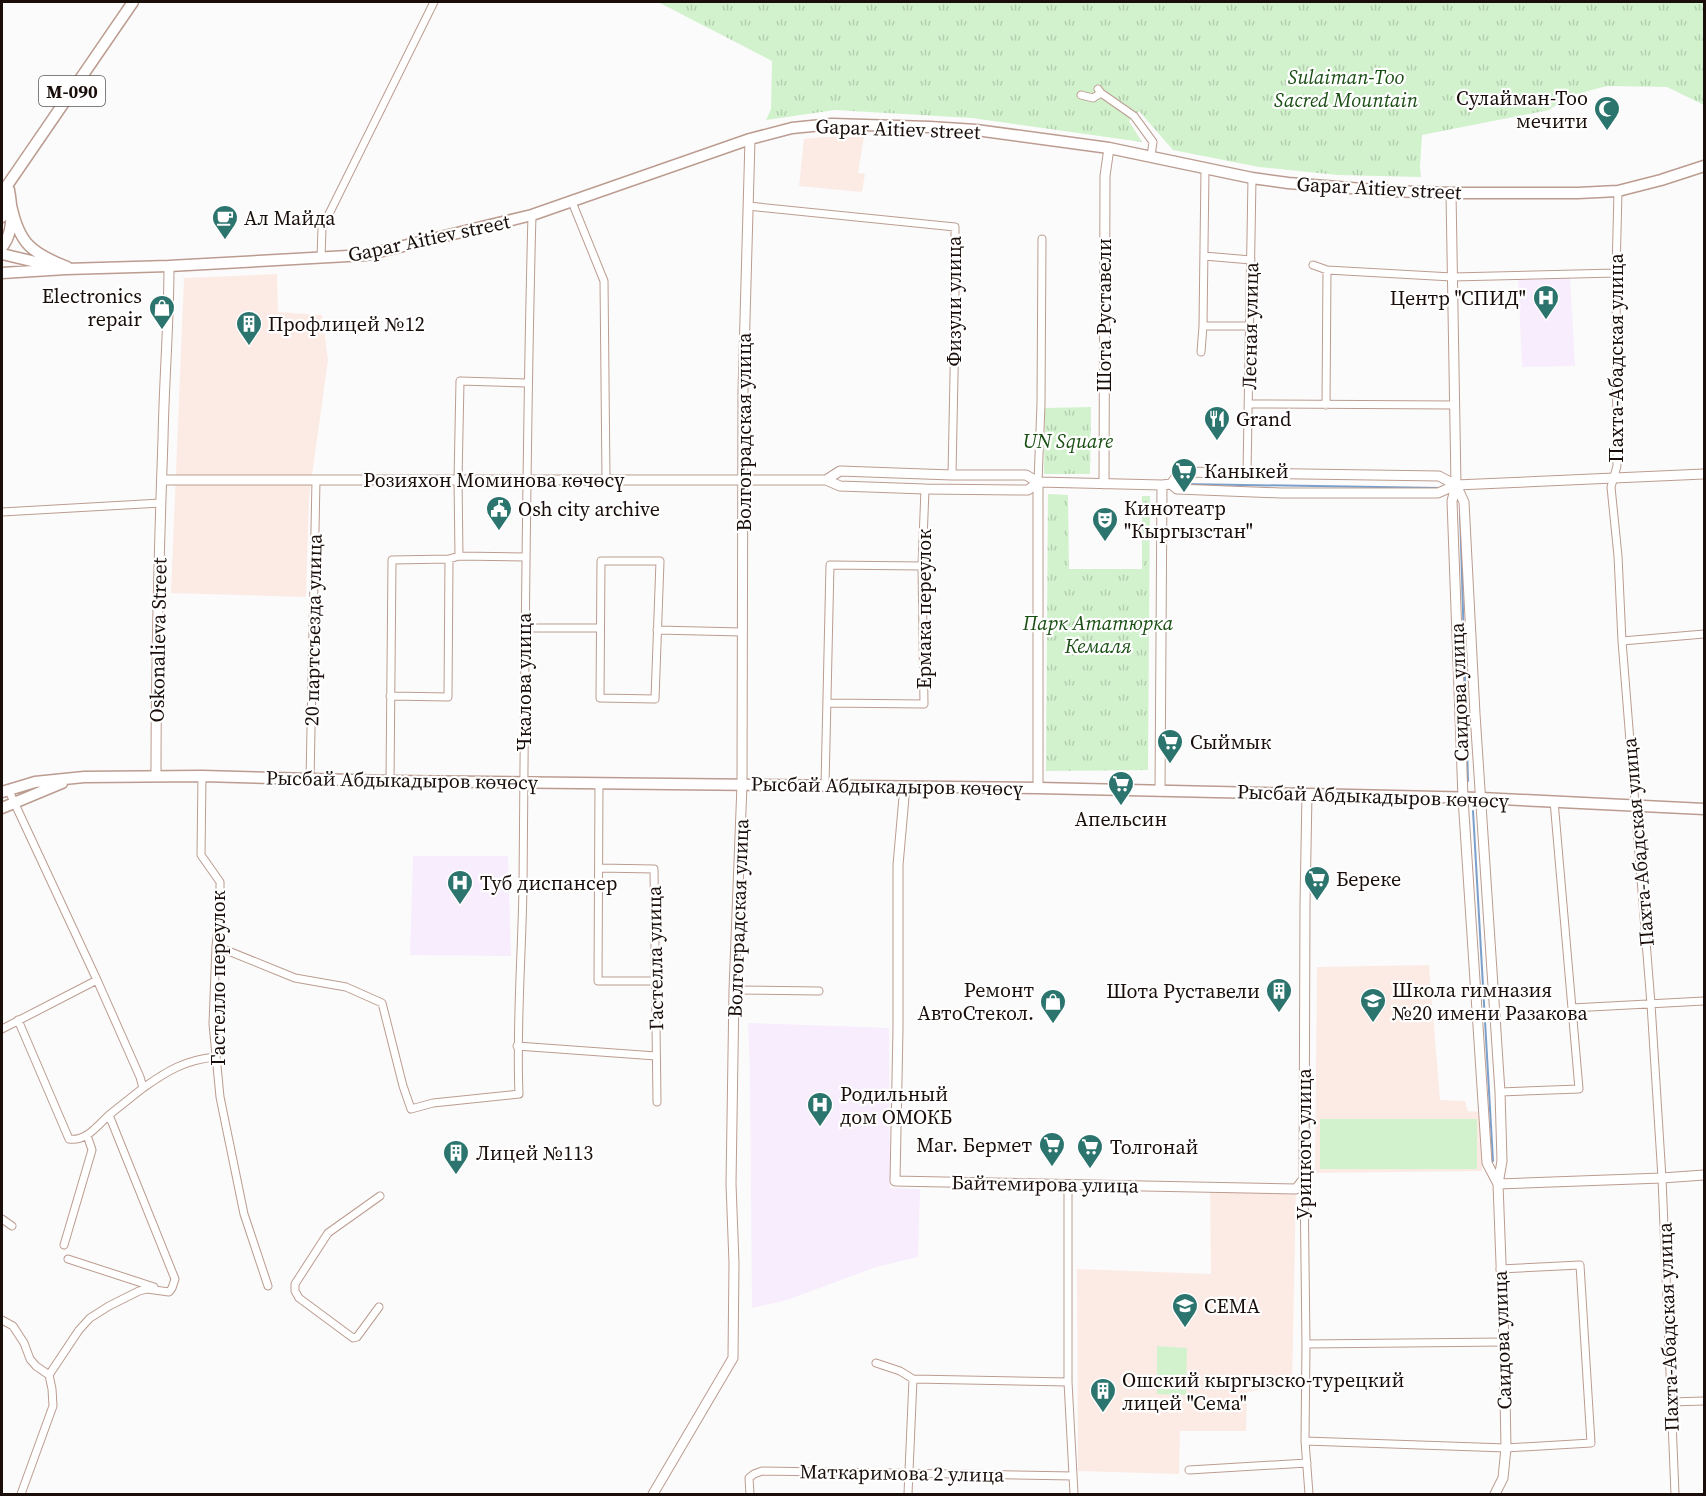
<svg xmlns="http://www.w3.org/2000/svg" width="1706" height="1496" font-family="'Source Serif 4',serif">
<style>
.built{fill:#fcebe5}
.medical{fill:#f7edfd}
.park{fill:url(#park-tufts)}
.garden{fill:#d2f2cd}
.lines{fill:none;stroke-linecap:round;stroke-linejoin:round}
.stream{stroke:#7b9fcb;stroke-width:2}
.minor-casing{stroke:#bc9c90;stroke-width:9}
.tertiary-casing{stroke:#bc9c90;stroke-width:11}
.secondary-casing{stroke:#bc9c90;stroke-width:13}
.primary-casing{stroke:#bc9c90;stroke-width:13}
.minor{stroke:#fff;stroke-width:7}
.tertiary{stroke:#fff;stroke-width:9}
.secondary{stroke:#fff;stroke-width:10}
.primary{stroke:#fff;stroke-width:10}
.labels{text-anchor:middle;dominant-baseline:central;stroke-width:4.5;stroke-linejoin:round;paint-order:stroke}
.shield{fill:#fff;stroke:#5e5654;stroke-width:1.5}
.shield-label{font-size:18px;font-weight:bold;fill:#190e0a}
.park-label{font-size:20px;font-style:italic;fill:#194e13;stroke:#fff}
.poi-label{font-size:20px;fill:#190e0a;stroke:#fff;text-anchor:start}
.street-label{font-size:20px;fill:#190e0a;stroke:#fff}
</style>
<defs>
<pattern id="park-tufts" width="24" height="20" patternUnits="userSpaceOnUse" patternTransform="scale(1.5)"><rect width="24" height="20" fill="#d2f2cd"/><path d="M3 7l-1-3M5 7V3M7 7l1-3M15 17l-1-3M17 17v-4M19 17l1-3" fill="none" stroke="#b4ceaf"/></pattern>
</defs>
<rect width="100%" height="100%" fill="#fbfbfb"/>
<!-- built -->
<path class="built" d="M823 137H864L858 173 865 174 862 192 799 186 804 139Z
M277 274 278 312 322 315 328 360 309 497 306 597 171 593 184 278Z
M1429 965 1440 1100 1465 1101 1468 1111 1482 1112V1171L1315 1173 1317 967Z
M1210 1187 1296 1189 1292 1385 1247 1392 1246 1431H1180L1179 1474 1078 1471 1077 1269 1211 1274Z"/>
<!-- medical -->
<path class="medical" d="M1518 275 1570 277 1575 366 1522 367Z
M413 856H508L511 956 410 955Z
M748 1023 889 1028 890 1188 920 1189 918 1257 876 1267 787 1300 752 1308 750 1071Z"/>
<!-- park -->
<path class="park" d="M658 2H1704V105L1667 87 1607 86 1569 96 1549 110 1422 135 1420 167 1421 177 1338 175 1259 167 1173 150 1139 111 1129 121 1142 142 972 118 835 110 766 120 771 109 772 61Z
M1091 407 1090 474H1044L1045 408Z
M1048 494 1068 495 1069 569H1142V496H1150L1148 770 1046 771Z"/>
<!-- garden -->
<path class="garden" d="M1320 1119H1477V1169H1320Z
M1157 1346 1187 1348 1186 1395 1157 1394Z"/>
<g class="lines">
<!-- stream -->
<path class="stream" d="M1182 484 1439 488
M1460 509 1468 781
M1473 811 1493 1161"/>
<defs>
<path id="minor" d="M1098 89 1101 93 1134 116 1153 142 1151 156
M1081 95 1093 98 1101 93
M1618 191 1616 273 1617 466 1611 487 1618 556 1622 641 1651 1004 1662 1178 1675 1494
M572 202 604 281 606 479
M748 206 955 227V325L952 475
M1204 256 1251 260
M321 258 322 228 434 2
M1313 265 1327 270 1452 277 1616 273
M1203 326H1249
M1201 352 1203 326 1205 169
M1249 404 1454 405
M1326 405 1327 270
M1247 474 1252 178
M1038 482 1041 404 1042 239
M2 512 161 503
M459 556 458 480 460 381 527 383
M601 561H660L655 699 600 698Z
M525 628H600
M657 630 742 632
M1622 641 1704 634
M390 696 448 697 449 559
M827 703 924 704 922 566 925 489
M202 776 201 855 220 882V911L216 946 213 1024 220 1097 244 1214 268 1286
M310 779 316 480
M390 781 392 560 449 559 459 556 525 557
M599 783 598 981H656
M825 786 830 565 922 566
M8 789 97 980
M599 868 654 869 657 1102
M216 946 295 978 346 987 382 1003 403 1086 411 1109 433 1103 519 1094C516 1025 522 956 523 886 525 662 526 438 532 215
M734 990 819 991
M1572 1008 1704 1001
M18 1020 69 1139C86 1142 98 1125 109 1115
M2 1029 97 980 140 1077 143 1088C167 1071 185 1060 215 1057
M517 1046 656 1056
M1500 1092 1579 1089 1554 801
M1304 1179 1306 1344 1305 1441 1309 1494
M1068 1184V1382L1074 1494
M2 1219 12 1226
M64 1245 92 1150 87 1135
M68 1259 154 1287
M379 1307 357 1337 353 1338 299 1298 295 1291V1284L328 1233 380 1196
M2 1320 13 1326 24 1343 30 1359 36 1366 49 1375
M1306 1344 1504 1342
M876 1363 900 1371 913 1379 1068 1382
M1671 1402 1704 1401
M1305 1441 1506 1448 1591 1443 1580 1265 1500 1269
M1189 1470 1307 1463
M21 1494 53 1406 52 1389 49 1375 79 1330 90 1318 109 1306 139 1291 147 1289 169 1292 172 1288 175 1279 109 1115 143 1088
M750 1494 749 1478 754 1474 762 1471 1073 1476
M908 1494 913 1379"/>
<path id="tertiary" d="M1451 193 1456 485 1452 501 1463 798 1487 1163 1498 1184
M162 480H826L840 486 925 489 1028 490 1038 482
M826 480 840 471 952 475H1026L1038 482 1162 485 1171 484 1180 472 1439 476 1456 485
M1104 484 1105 176 1109 148
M1171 484 1177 489 1281 493H1438L1456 485 1704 474
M1456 485 1464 502 1475 714 1500 1092 1502 1161 1498 1184 1504 1342 1506 1448 1503 1478 1495 1494
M156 776C156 664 159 551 163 439 164 381 169 324 169 266
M905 786 898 865V1028L895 1181 1296 1189 1304 1179 1305 904 1307 794
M1038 788V482
M1160 791 1162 485
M1498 1184 1662 1178 1704 1175
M653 1494 733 1358 734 1263 731 1184 734 990 742 785 743 391 750 139"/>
<path id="secondary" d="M2 792 35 782 84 777 202 776 390 781 1038 788 1307 794 1481 798 1704 809
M2 808 62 783"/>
<path id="primary" d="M2 193 133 2
M11 205C19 243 31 253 67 267
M2 217 8 196
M2 247C14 233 12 207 9 190
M2 254 52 266
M2 273 66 269 169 266 366 255 532 215 750 139 792 128 832 124 930 127 976 130 1109 148 1252 178 1288 183 1388 191 1451 193H1578L1618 191 1661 180 1704 166"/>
</defs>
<!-- minor casing -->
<use href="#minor" class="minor-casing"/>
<!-- tertiary casing -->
<use href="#tertiary" class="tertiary-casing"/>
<!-- secondary casing -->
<use href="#secondary" class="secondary-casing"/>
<!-- primary casing -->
<use href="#primary" class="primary-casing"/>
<!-- minor -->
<use href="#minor" class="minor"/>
<!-- tertiary -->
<use href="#tertiary" class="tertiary"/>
<!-- secondary -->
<use href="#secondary" class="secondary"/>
<!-- primary -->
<use href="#primary" class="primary"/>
</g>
<!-- icons -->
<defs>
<symbol id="mosque-pin" viewBox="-11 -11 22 30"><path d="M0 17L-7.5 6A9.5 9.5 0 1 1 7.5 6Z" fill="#2c746e" stroke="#fff"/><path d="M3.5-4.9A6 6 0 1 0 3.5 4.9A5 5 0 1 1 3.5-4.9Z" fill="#fff"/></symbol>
<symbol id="cafe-pin" viewBox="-11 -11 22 30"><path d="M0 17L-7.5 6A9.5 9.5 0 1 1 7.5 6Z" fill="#2c746e" stroke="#fff"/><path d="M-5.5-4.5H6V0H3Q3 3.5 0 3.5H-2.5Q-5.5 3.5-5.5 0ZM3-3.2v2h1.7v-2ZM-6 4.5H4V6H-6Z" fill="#fff"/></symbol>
<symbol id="hospital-pin" viewBox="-11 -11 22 30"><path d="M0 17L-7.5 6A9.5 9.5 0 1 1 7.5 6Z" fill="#2c746e" stroke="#fff"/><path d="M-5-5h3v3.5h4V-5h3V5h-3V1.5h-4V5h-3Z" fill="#fff"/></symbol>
<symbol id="shop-pin" viewBox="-11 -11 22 30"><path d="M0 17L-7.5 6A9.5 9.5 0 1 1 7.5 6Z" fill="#2c746e" stroke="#fff"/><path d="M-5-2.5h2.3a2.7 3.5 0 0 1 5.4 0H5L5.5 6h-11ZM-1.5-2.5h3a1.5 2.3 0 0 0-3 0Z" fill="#fff"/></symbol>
<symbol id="building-pin" viewBox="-11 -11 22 30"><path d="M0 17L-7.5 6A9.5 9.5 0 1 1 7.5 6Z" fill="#2c746e" stroke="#fff"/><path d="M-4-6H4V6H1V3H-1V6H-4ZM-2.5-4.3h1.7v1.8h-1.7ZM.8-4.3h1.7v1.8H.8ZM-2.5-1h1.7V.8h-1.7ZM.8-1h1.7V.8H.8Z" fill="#fff"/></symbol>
<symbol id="restaurant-pin" viewBox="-11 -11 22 30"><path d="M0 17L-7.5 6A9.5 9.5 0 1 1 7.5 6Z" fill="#2c746e" stroke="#fff"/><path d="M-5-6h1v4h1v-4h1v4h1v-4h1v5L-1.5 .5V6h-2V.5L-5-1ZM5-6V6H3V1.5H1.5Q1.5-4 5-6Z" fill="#fff"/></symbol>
<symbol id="supermarket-pin" viewBox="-11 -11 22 30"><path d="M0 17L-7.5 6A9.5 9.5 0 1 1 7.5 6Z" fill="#2c746e" stroke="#fff"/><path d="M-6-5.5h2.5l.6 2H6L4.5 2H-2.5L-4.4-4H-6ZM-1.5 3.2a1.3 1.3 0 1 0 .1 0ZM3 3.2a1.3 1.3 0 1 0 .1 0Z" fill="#fff"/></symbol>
<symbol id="civic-pin" viewBox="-11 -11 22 30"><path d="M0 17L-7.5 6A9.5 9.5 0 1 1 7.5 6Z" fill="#2c746e" stroke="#fff"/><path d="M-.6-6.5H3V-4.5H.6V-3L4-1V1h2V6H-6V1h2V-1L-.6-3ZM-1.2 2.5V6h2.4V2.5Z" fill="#fff"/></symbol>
<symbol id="theatre-pin" viewBox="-11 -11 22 30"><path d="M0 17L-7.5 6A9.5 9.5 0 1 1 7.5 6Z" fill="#2c746e" stroke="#fff"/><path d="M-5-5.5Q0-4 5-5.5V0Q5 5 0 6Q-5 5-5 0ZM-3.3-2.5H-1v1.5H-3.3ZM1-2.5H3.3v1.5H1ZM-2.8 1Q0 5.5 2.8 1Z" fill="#fff"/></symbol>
<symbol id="school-pin" viewBox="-11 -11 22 30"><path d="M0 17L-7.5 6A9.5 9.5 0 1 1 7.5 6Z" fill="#2c746e" stroke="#fff"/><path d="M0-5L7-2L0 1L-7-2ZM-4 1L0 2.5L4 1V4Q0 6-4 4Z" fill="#fff"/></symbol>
</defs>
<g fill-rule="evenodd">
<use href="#mosque-pin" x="1592" y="94" width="30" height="40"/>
<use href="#cafe-pin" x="210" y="203" width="30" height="40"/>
<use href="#hospital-pin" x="1531" y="283" width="30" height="40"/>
<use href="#shop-pin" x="147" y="293" width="30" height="40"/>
<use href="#building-pin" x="234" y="309" width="30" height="40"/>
<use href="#restaurant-pin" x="1202" y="404" width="30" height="40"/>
<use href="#supermarket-pin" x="1169" y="456" width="30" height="40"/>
<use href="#civic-pin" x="484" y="494" width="30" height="40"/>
<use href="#theatre-pin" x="1090" y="505" width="30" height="40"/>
<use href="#supermarket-pin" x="1155" y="727" width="30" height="40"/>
<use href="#supermarket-pin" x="1106" y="769" width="30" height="40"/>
<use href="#supermarket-pin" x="1302" y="864" width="30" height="40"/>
<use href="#hospital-pin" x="445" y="868" width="30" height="40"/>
<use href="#building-pin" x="1264" y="976" width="30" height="40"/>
<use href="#school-pin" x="1358" y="986" width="30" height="40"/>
<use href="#shop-pin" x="1038" y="987" width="30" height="40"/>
<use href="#hospital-pin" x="805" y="1090" width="30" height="40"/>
<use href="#supermarket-pin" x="1037" y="1130" width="30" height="40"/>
<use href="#supermarket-pin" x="1075" y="1132" width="30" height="40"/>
<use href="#building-pin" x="441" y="1138" width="30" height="40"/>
<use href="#school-pin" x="1170" y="1291" width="30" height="40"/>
<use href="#building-pin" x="1088" y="1376" width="30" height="40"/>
</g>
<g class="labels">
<!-- shield labels -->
<rect class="shield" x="39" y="76" width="66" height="30" rx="4.5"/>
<g class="shield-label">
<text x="72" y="91">М-090</text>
</g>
<!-- park labels -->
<g class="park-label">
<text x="1346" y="77">Sulaiman-Too<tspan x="1346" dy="23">Sacred Mountain</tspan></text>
<text x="1068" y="441">UN Square</text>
<text x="1098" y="623">Парк Ататюрка<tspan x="1098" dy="23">Кемаля</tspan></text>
</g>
<!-- poi labels -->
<g class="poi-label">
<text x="1588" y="98" text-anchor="end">Сулайман-Тоо<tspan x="1588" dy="23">мечити</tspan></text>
<text x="244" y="218">Ал Майда</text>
<text x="142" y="296" text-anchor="end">Electronics<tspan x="142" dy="23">repair</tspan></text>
<text x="1526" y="298" text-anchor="end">Центр "СПИД"</text>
<text x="268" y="324">Профлицей №12</text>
<text x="1236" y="419">Grand</text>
<text x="1204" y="471">Каныкей</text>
<text x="1124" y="508">Кинотеатр<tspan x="1124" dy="23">"Кыргызстан"</tspan></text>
<text x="518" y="509">Osh city archive</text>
<text x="1190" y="742">Сыймык</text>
<text x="1121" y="819" text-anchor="middle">Апельсин</text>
<text x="1336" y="879">Береке</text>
<text x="480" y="883">Туб диспансер</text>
<text x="1034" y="990" text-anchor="end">Ремонт<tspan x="1034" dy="23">АвтоСтекол.</tspan></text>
<text x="1392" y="990">Школа гимназия<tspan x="1392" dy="23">№20 имени Разакова</tspan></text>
<text x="1260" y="991" text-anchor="end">Шота Руставели</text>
<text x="840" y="1094">Родильный<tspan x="840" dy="23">дом ОМОКБ</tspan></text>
<text x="1032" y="1145" text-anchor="end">Маг. Бермет</text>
<text x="1110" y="1147">Толгонай</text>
<text x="476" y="1153">Лицей №113</text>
<text x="1204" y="1306">СЕМА</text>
<text x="1122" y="1380">Ошский кыргызско-турецкий<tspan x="1122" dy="23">лицей "Сема"</tspan></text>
</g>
<!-- street labels -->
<g class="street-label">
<text transform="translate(898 129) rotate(2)">Gapar Aitiev street</text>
<text transform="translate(1379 188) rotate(3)">Gapar Aitiev street</text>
<text transform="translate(429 238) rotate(-12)">Gapar Aitiev street</text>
<text transform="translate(954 301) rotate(-90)">Физули улица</text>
<text transform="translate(1104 315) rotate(-90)">Шота Руставели</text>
<text transform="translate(1250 326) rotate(-89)">Лесная улица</text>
<text transform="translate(1616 358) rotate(-90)">Пахта-Абадская улица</text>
<text transform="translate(744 432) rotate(-90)">Волгоградская улица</text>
<text x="494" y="480">Розияхон Моминова көчөсү</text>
<text transform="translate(924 609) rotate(-90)">Ермака переулок</text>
<text transform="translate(313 630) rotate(-89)">20 партсъезда улица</text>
<text transform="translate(158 640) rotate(-89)">Oskonalieva Street</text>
<text transform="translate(524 682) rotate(-90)">Чкалова улица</text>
<text transform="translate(1459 692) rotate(-92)">Саидова улица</text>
<text transform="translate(402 780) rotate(1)">Рысбай Абдыкадыров көчөсү</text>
<text transform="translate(887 786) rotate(1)">Рысбай Абдыкадыров көчөсү</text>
<text transform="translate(1373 796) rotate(2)">Рысбай Абдыкадыров көчөсү</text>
<text transform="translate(1638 842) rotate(-95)">Пахта-Абадская улица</text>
<text transform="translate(738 918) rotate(-88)">Волгоградская улица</text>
<text transform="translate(655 958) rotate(-91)">Гастелла улица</text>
<text transform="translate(218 978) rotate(-90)">Гастелло переулок</text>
<text transform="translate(1304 1144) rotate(-90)">Урицкого улица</text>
<text transform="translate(1045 1184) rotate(1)">Байтемирова улица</text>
<text transform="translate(1668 1327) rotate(-92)">Пахта-Абадская улица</text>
<text transform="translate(1502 1340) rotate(-92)">Саидова улица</text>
<text transform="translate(902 1473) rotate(1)">Маткаримова 2 улица</text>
</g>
</g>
<!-- border -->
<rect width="1706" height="1496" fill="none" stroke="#190e0a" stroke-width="6"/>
</svg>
